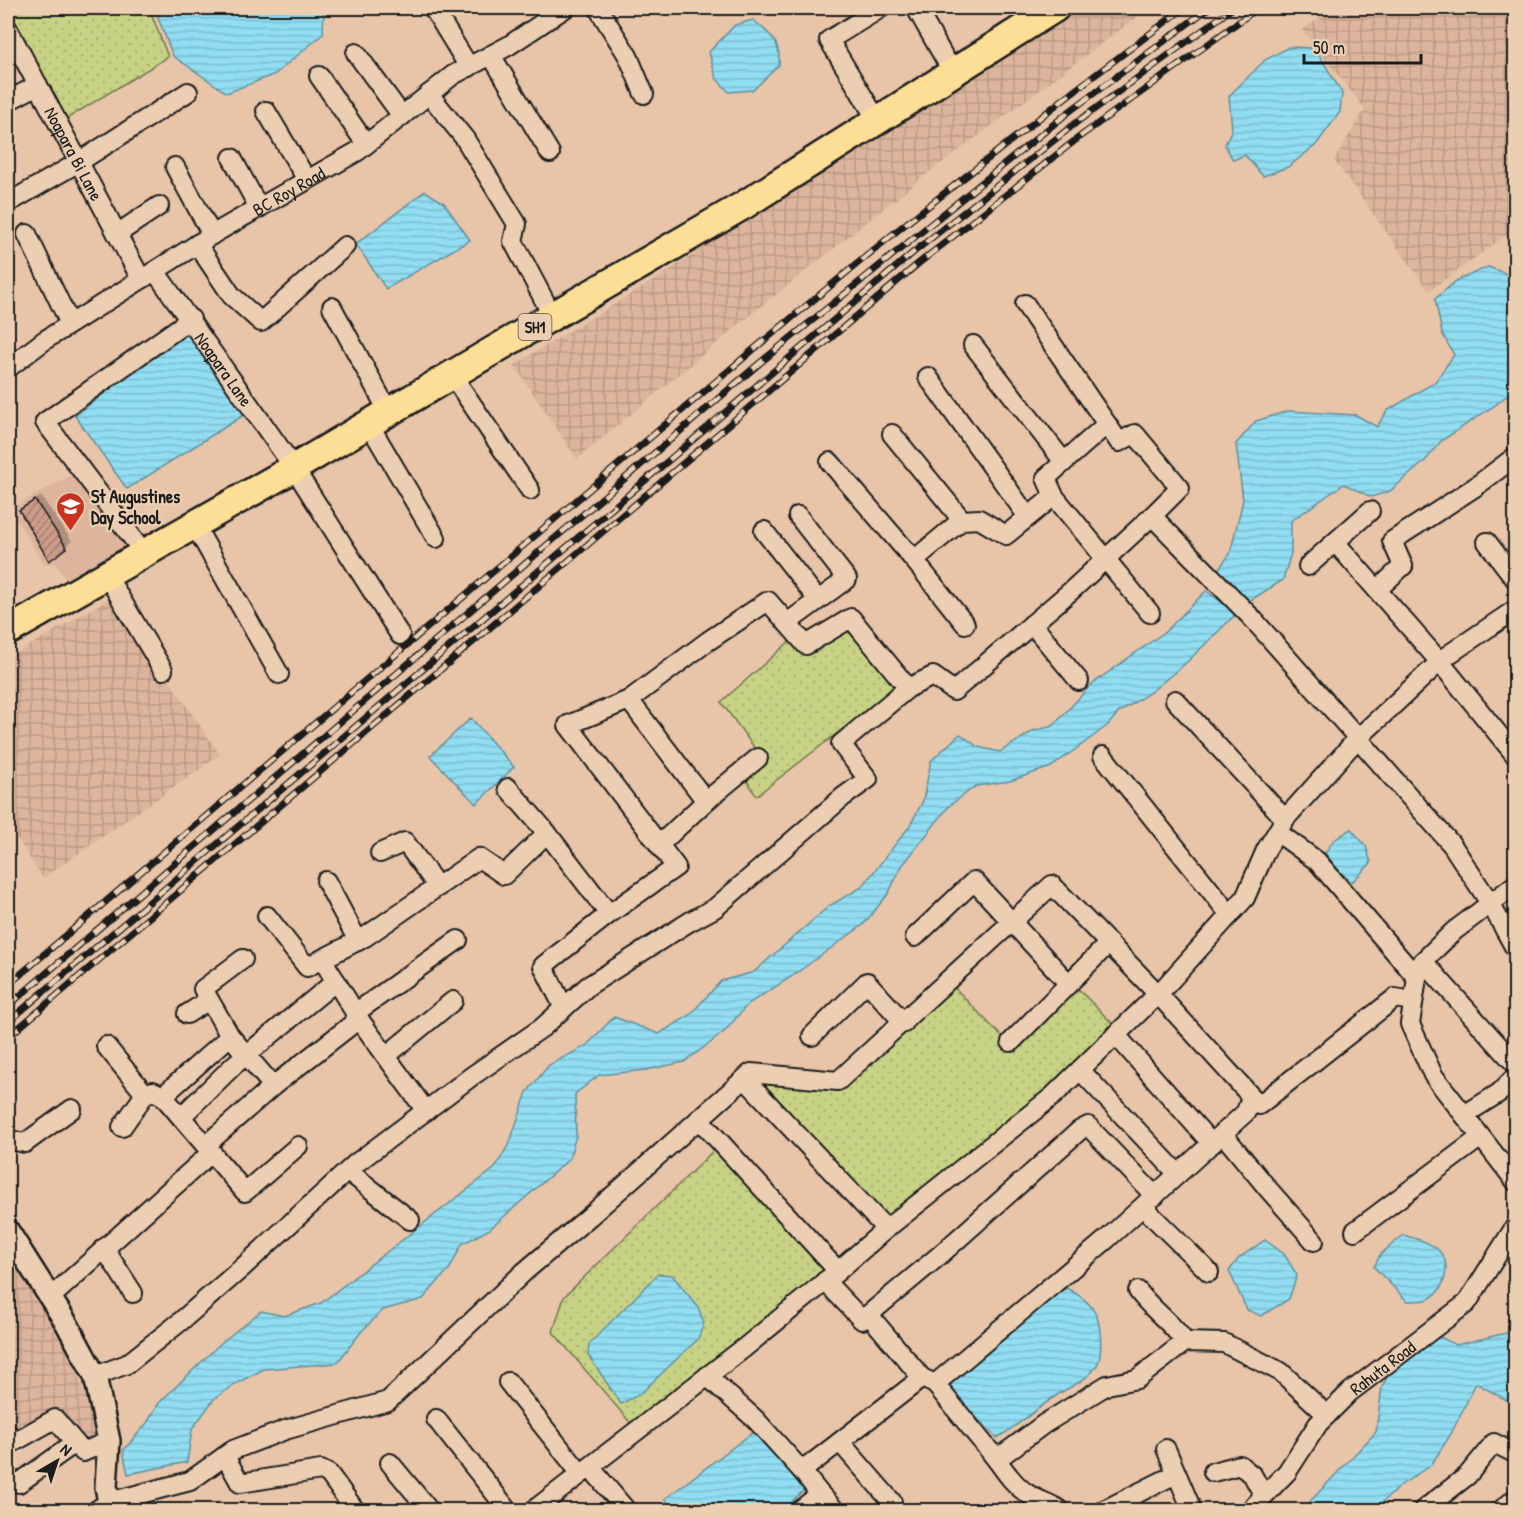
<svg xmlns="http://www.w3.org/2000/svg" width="1523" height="1518" font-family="'Patrick Hand',sans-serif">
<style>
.built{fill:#dcb59c}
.industrial{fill:url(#industrial-grid)}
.green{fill:url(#green-dots);stroke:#727750;stroke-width:1.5}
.water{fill:url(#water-rules);stroke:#62909c;stroke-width:1.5}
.shadow{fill:#0003}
.building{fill:url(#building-hatch);stroke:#1c1c1c;stroke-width:1.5}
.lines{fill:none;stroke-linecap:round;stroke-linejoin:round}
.minor-casing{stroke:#1c1c1c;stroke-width:22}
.tertiary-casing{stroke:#1c1c1c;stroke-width:26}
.primary-casing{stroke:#1c1c1c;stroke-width:32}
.minor{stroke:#eccfb2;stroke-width:18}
.tertiary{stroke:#eccfb2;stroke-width:21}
.primary{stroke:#fcde96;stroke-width:27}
.rail-casing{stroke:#1c1c1c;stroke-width:7}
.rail{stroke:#eccfb2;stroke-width:4.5;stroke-dasharray:14;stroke-linecap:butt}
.labels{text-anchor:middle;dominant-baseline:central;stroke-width:4.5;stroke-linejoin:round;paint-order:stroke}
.shield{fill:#eccfb2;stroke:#5a5249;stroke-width:1.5}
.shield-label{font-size:16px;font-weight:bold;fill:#1c1c1c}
.street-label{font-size:18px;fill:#1c1c1c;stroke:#eccfb2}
.poi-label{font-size:18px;font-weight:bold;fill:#1c1c1c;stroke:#eccfb2;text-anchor:start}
</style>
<defs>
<pattern id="industrial-grid" width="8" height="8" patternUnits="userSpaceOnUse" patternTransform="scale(1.5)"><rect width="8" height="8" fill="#dcb59c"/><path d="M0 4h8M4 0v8" fill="none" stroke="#bc9b86"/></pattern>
<pattern id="green-dots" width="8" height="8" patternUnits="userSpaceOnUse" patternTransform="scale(1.5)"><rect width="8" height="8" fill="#c8d285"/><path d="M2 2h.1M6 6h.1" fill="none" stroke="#abb472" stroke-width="1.8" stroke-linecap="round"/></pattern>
<pattern id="water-rules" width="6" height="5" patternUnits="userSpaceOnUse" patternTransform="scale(1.5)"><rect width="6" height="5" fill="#91ddf1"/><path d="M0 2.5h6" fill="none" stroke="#7cbdce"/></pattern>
<pattern id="building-hatch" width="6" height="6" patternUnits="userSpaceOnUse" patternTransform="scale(1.5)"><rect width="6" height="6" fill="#cc9c89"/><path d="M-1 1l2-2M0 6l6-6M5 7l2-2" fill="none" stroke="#a57e6f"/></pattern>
</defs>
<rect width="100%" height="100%" fill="#e8c4a9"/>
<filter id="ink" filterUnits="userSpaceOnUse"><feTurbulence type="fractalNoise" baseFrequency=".0167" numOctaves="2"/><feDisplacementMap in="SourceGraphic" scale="12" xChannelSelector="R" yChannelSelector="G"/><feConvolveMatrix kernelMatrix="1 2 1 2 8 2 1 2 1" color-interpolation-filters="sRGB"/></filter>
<g filter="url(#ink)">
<!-- built -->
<path class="built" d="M78 471 130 553 71 588 55 562 44 564 10 509Z"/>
<!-- industrial -->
<path class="industrial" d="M1065 8H1149L927 174 759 308 577 459 514 365 661 276 872 133Z
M1335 8H1515V229L1429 291 1334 160 1365 109 1302 30Z
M112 597 220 755 43 878 8 825V658Z
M8 1240 59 1318 99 1437 85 1443 60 1409 18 1438 8 1424Z"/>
<!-- green -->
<path class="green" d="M8 8H149L168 57 63 121Z
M851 627 901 684 756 796 746 779 762 758 721 702 789 642 807 652Z
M1073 984 1116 1027 1064 1080 885 1218 755 1077 840 1085 952 985 1011 1046Z
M717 1147 830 1269 634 1427 553 1332 564 1297Z"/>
<!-- water -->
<path class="water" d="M160 8H324L323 34 275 74 227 93 173 56 158 18Z
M753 20C770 34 781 41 779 65L753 90 729 92 716 78 709 52 735 25Z
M1289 47 1315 48 1342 93 1340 112 1316 145 1288 167 1263 176 1245 155 1233 160 1225 145 1232 129 1229 96 1265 60Z
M425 191 444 203 470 240 386 289 356 244Z
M1488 267 1513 276 1515 275V389L1494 406 1441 441 1425 461 1390 491 1371 497 1344 484 1291 521V553L1283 580 1246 603 1217 571 1230 554 1243 500 1236 444 1256 421 1288 411 1356 415 1377 427 1387 411 1435 382 1454 355 1442 333 1435 299 1456 281Z
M190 328 252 410 127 489 75 416Z
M1206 591 1237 613 1187 662 1152 691 1118 713 1108 725 1087 741 1051 767 1010 781 976 786 949 806 902 866 888 894 863 925 791 977 748 1004 725 1031 710 1043 684 1062 646 1070 599 1075 575 1094 576 1136 569 1159 490 1229 462 1244 450 1268 423 1299 383 1310 361 1332 337 1363 264 1369 237 1383 214 1399 192 1429 187 1462 128 1474 123 1451 147 1423 159 1403 221 1343 261 1311 284 1316 321 1303 495 1168 510 1142 527 1092 549 1065 586 1046 614 1017 659 1034 690 1015 721 981 754 972 829 906 862 887 909 827 923 801 931 761 960 734 978 747 1000 752 1033 731 1053 726 1092 684 1166 631Z
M471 718 514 767 476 804 430 756Z
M1351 829 1366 846 1371 863 1352 882 1340 872 1325 853 1333 841Z
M1403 1235C1416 1239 1432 1242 1441 1253 1452 1268 1443 1295 1425 1300 1420 1301 1413 1301 1407 1301L1374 1267 1380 1255Z
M1265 1240 1284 1254 1297 1275 1289 1299 1261 1316 1247 1310 1229 1271 1239 1258Z
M658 1274 672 1275 698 1307 704 1323 698 1339 640 1394 621 1404 588 1355 589 1344Z
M1066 1288C1078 1294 1091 1302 1096 1315 1101 1326 1103 1355 1097 1365 1088 1380 1071 1386 1057 1395 1036 1409 1019 1425 997 1438L951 1392V1383L1052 1297Z
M1515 1331V1398L1508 1401 1476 1383 1451 1434 1431 1465 1401 1485 1374 1510H1302L1376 1432 1382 1387 1391 1370 1436 1335 1456 1345Z
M761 1426 809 1485 783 1510H674L665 1499Z"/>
<!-- shadow -->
<path class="shadow" d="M41 496 72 541 50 559 21 510Z"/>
<!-- building -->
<path class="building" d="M35 500 67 548 49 561 19 510Z"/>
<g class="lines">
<defs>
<g id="minor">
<path d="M433 8 469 67"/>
<path d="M598 8 628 56 644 94"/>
<path d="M916 8 953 73"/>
<path id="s1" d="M8 29 141 279"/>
<path d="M356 53 402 116"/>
<path d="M491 55 550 153"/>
<path d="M319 76 366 144"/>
<path d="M429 94 465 139 517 224 513 241 553 317"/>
<path d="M8 101 38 85"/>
<path d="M266 111 307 180"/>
<path d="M877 120 829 40 881 8"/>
<path d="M232 158 259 208"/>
<path d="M175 167 212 235"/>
<path d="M8 203 79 162 188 92"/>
<path d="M27 234 70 324"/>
<path d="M117 234 159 206"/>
<path d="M197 244 232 296 261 322 345 246"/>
<path id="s2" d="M155 271 294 468 400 635"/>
<path d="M1025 304 1119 442 1135 434 1180 488 1152 516"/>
<path d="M332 307 389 413"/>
<path d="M973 345 1064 462"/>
<path id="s3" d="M8 368 45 340 215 233 358 151 453 75 508 46 565 8"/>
<path d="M452 375 530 490"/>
<path d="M928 377 1028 517"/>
<path d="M369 424 436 538"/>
<path d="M1107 424 1046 478 1054 496 1150 613"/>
<path d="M892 434 962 520"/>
<path d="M830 462 914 560 965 624"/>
<path d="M194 524 279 674"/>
<path d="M764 531 818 600"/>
<path d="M1335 542 1440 662 1516 756"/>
<path d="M1487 542 1516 580"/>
<path d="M144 553 45 422 191 319"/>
<path d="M914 560 962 520 979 519 1006 535 1054 496"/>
<path d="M1308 566 1370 511"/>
<path d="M106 574 163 670"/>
<path d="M1377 590 1403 566 1392 541 1475 487 1516 456"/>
<path d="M787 623 847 579 798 516"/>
<path d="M1032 624 1079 681"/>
<path d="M629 700 708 641 768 601 806 645 851 618 908 688"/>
<path d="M1175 700 1285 819"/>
<path d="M1103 756 1230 915"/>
<path d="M508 788 547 833 609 914"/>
<path d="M1277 832 1317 861 1417 978"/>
<path d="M659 845 706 801 758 758"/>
<path d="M380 853 405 842 438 887"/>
<path d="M326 881 358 941"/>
<path d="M1516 884 1454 931 1419 965 1410 1024 1433 1075 1516 1182"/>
<path d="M267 916 307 967 365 937 479 858 504 875 547 833"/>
<path d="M915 937 974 881 1069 984"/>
<path d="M243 959 203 989 230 1036 273 1086"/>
<path d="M322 959 359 1019 426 1111"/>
<path d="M1423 961 1516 1065"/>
<path d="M564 1008 543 966 609 914 676 867 568 725 629 700 706 801"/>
<path d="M355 1013 458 940"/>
<path d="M187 1014 209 1000"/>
<path d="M1116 1035 1212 1144"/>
<path d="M812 1036 867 982 904 1023"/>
<path d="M1011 1042 1109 943"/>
<path d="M106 1046 145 1094"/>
<path d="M386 1056 453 1001"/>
<path d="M1080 1070 1178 1174"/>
<path d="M745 1079 886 1229"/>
<path d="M163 1096 230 1036"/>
<path d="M1464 1115 1499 1093 1516 1076"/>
<path d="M181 1117 234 1065 336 981"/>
<path d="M699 1119 838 1271"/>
<path d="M122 1127 145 1094 153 1091 163 1096 245 1192 298 1146"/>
<path d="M1223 1134 1269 1190 1314 1241"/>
<path d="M8 1141 10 1140 25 1143 72 1109"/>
<path d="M206 1145 273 1086 359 1019"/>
<path d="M348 1171 410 1220"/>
<path d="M1143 1207 1209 1272"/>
<path d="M1355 1231 1481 1137"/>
<path d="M104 1248 133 1293"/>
<path d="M825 1281 862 1320 940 1255 1080 1130 1088 1126 1155 1196"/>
<path d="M1138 1291C1152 1310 1172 1323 1185 1342"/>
<path d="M50 1298 212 1152"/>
<path d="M869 1315 922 1378"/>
<path d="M95 1376 127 1364 180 1322 243 1267 355 1164 472 1076 543 1027 588 986 689 922 715 908 843 797 868 779 841 744 908 688 933 676 954 691 1072 590 1152 516 1252 618 1452 845 1490 903 1516 950"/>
<path d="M707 1376 756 1420 802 1471"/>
<path d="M508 1382 581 1474"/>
<path d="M935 1384 1107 1239 1246 1112 1251 1096"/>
<path d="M436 1419 508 1510"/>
<path d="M8 1433 14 1442 55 1419 83 1452 109 1441"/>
<path d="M840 1442 892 1502"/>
<path d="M1166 1449 1190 1505"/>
<path d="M993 1455C1003 1468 1012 1483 1025 1492 1036 1500 1049 1503 1060 1510"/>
<path d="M225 1456 240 1483 321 1470 329 1474 355 1510"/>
<path d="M390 1463 429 1510"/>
<path d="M590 1467 626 1510"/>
<path d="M1213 1472 1240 1465 1253 1476 1264 1496"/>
<path d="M19 1483 75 1443"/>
<path d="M820 1494 835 1510"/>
<path d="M97 1510 109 1502 190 1481 233 1450 285 1430 388 1401 524 1272 590 1216 751 1073 838 1081 1052 885 1158 994 1259 1105 1395 998 1413 1001"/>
<path d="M534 1510 744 1348 838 1271 886 1229 1053 1096 1162 990 1245 898 1266 850 1285 819 1358 738 1445 657 1516 609"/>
<path d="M800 1510 820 1494 802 1471 922 1378 935 1384 993 1455 1004 1454 1044 1424 1107 1385 1137 1379 1185 1342 1224 1343 1281 1372 1327 1415"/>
<path d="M1104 1510 1176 1474"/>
<path id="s4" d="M1250 1510 1287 1472 1318 1424 1350 1392 1467 1303 1516 1225"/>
<path d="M1423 1510 1467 1476 1494 1443 1516 1454"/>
<path d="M1501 1510 1516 1498"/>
</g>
<path id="tertiary" d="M8 1231 67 1324 95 1376 109 1441 106 1486 109 1502 114 1510"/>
<path id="primary" d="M8 631 294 468 494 350 744 205 1055 8"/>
</defs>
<!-- minor casing -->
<use href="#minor" class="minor-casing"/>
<!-- tertiary casing -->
<use href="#tertiary" class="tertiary-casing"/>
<!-- primary casing -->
<use href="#primary" class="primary-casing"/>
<!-- minor -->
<use href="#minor" class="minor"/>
<!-- tertiary -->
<use href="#tertiary" class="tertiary"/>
<!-- primary -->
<use href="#primary" class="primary"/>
<defs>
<path id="rail" d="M8 985 754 349 898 230 1066 97 1184 8
M8 1006 761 362 1070 111 1209 8
M8 1022 915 251 1077 122 1233 8
M8 1037 919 263 1082 135 1258 8"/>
</defs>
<!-- rail casing -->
<use href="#rail" class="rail-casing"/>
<!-- rail -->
<use href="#rail" class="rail"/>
</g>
</g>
<!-- icons -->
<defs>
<symbol id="school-pin" viewBox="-11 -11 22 30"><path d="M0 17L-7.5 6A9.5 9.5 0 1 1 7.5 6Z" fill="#c8321e" stroke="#eccfb2"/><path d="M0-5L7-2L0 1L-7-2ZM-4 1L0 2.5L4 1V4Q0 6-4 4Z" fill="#fff"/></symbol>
</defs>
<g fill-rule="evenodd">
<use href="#school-pin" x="54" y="490" width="33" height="45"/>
</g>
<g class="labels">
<!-- shield labels -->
<rect class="shield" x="518.5" y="314" width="33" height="26" rx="4.5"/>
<g class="shield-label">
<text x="535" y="327">SH1</text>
</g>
<!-- street labels -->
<g class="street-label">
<text stroke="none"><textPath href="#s1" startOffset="141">Noapara Bi Lane</textPath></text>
<text stroke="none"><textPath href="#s3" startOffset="332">BC Roy Road</textPath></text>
<text stroke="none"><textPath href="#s2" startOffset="120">Noapara Lane</textPath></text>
<text stroke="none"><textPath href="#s4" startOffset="196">Rahuta Road</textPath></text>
</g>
<!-- poi labels -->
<g class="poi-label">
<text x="91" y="496">St Augustines<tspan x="91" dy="21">Day School</tspan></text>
</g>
</g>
<!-- margin -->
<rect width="1523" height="1518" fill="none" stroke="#eccfb2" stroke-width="30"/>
<rect x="15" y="15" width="1493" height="1488" fill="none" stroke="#1c1c1c" stroke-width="2" filter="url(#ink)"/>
<!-- north arrow -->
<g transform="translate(57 1461) rotate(39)" stroke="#eccfb2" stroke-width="4.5" paint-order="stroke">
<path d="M0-4.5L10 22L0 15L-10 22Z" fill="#1c1c1c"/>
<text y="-9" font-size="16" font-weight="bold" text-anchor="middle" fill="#1c1c1c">N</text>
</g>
<!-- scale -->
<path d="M1304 54v9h117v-9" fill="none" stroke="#1c1c1c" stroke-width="3"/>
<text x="1313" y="54" font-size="18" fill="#1c1c1c" stroke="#eccfb2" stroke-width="4.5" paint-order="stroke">50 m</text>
</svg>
